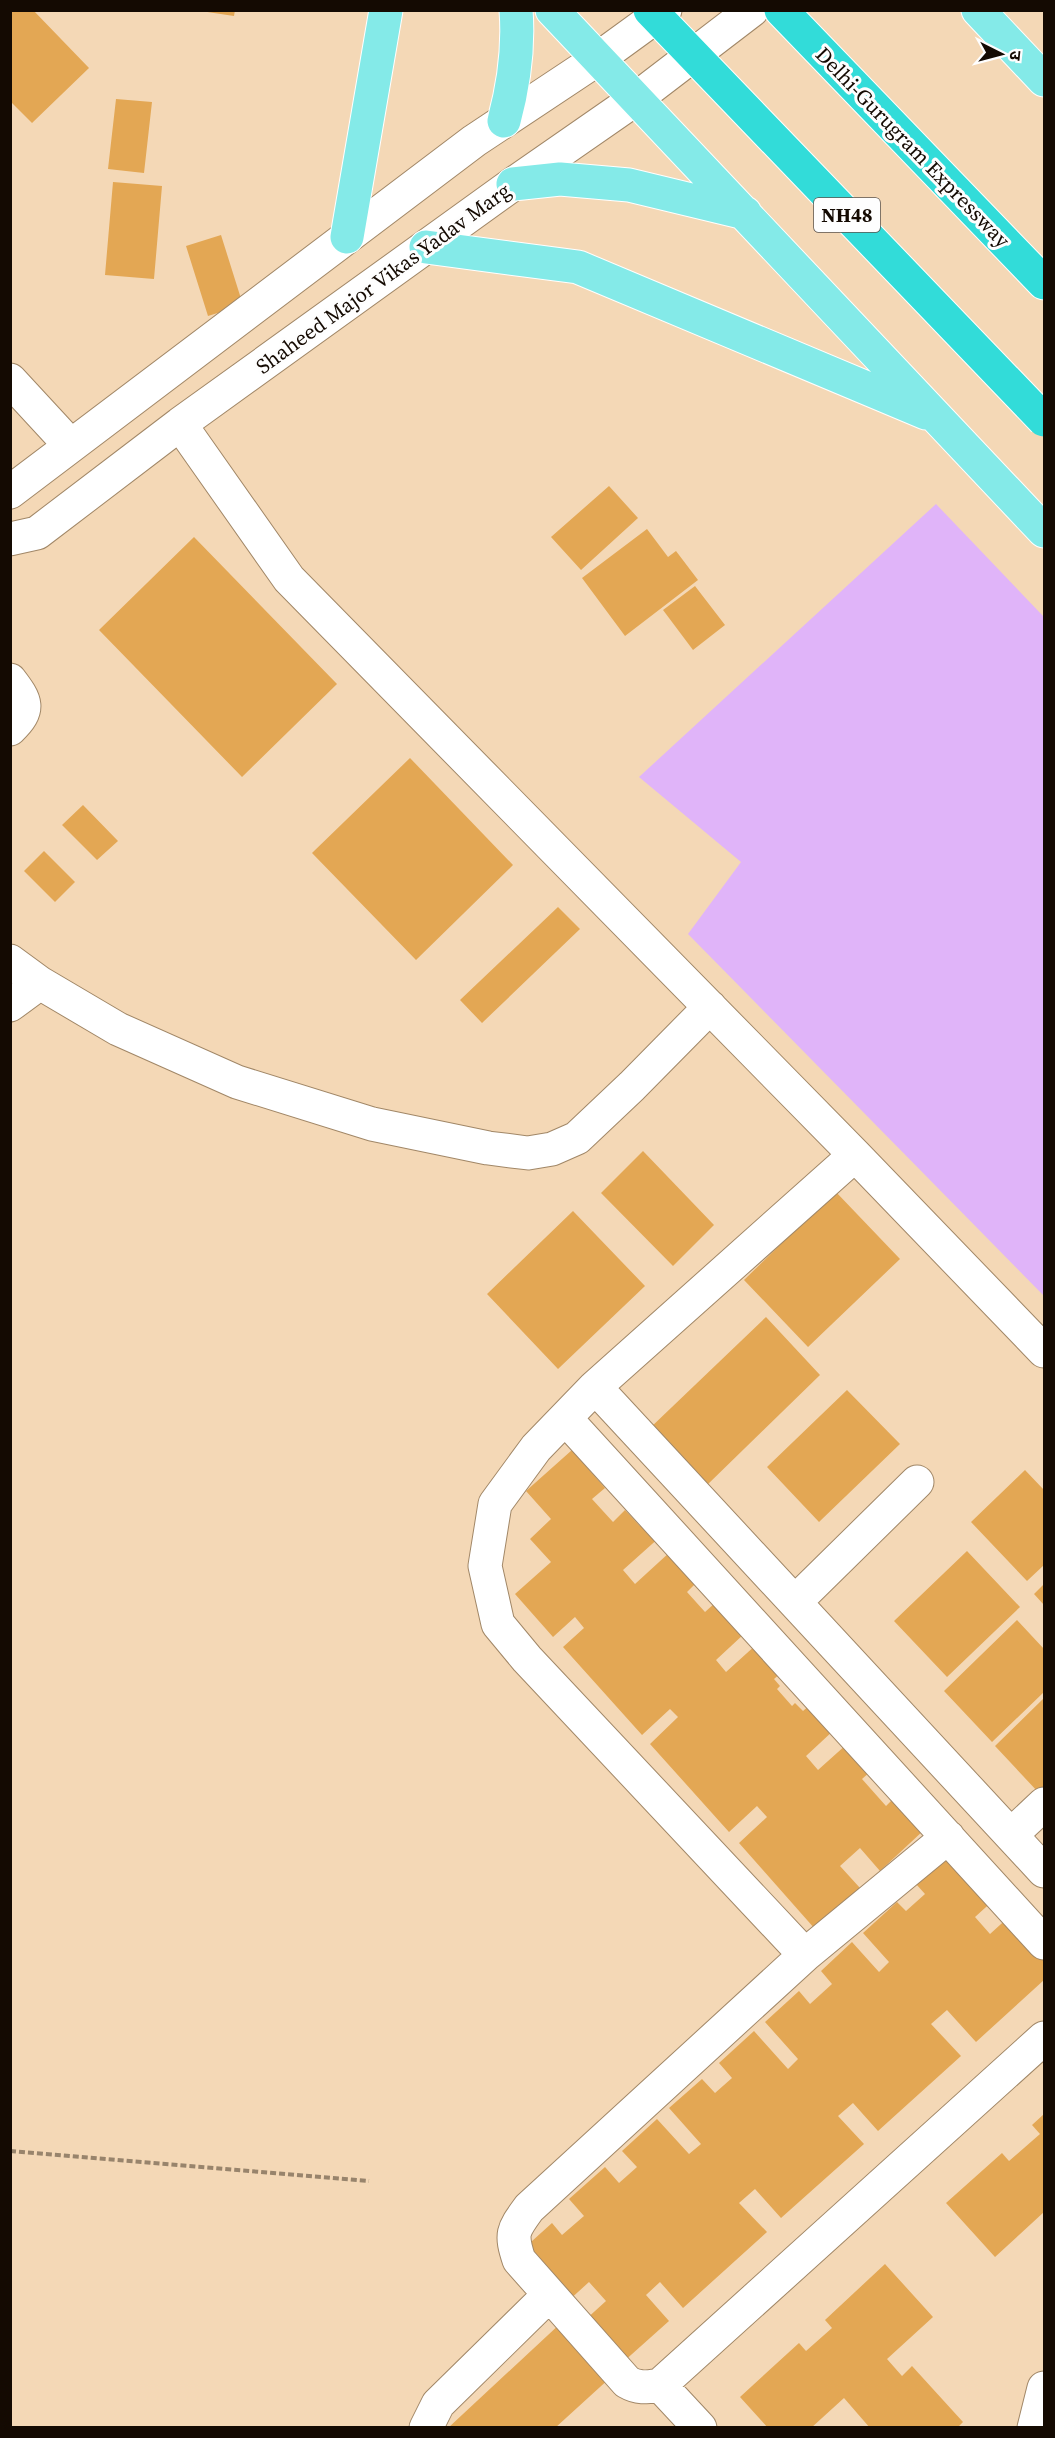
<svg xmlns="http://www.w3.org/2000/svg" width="1055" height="2438" font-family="'Source Serif 4','Noto Sans Devanagari',serif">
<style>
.green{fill:#e0b4f9}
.building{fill:#e3a754}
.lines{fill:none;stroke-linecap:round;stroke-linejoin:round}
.minor-casing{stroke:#a18767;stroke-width:35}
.major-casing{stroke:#fff;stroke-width:35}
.highway-casing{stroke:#fff;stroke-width:35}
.path{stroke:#98846c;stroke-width:4;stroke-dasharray:6 3;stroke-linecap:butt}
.minor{stroke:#fff;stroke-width:33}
.major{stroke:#84eae8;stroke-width:33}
.highway{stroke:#32dcd9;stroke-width:33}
.highway-bridge-casing{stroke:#fff;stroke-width:35;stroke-linecap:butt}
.highway-bridge{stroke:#32dcd9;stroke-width:33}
.labels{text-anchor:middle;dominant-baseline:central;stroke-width:6;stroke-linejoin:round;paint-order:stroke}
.shield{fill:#fefefe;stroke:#5a534e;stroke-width:1.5}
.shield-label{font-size:20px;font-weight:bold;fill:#140a02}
.street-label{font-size:21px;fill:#140a02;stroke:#fefefe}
</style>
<rect width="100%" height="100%" fill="#f4d8b6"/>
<!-- green -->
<path class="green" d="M936 504 1044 617V1296L688 934 741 862 639 777Z"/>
<!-- building -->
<path class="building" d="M10 10H33L89 68 32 123 10 101Z
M194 10H235L234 16Z
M116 99 152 102 144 173 108 169Z
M113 182 162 186 154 279 105 275Z
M221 235 243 305 208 316 186 246Z
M609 486 638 518 581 570 551 537Z
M647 529 668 557 676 551 698 580 625 636 582 578Z
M194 537 337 684 242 777 99 630Z
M695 586 725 625 693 650 663 610Z
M410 758 513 865 416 960 312 853Z
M83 805 118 841 97 860 62 825Z
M44 851 75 882 55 902 24 871Z
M558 907 580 929 482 1023 460 1000Z
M643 1151 714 1225 673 1266 601 1193Z
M835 1191 900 1259 808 1347 744 1280Z
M573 1211 645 1286 558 1369 487 1294Z
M766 1317 820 1375 705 1487 649 1429Z
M847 1390 900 1444 819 1522 767 1467Z
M572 1450 605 1488 592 1499 613 1522 625 1510 640 1526 646 1520 661 1536 623 1570 635 1584 670 1552 697 1582 687 1592 705 1612 715 1603 744 1634 716 1660 726 1672 757 1644 782 1672 774 1679 780 1686 777 1689 792 1706 795 1703 803 1711 811 1704 834 1730 806 1756 818 1770 847 1744 871 1771 862 1779 886 1806 895 1797 924 1830 880 1871 860 1848 840 1866 860 1888 815 1929 739 1843 767 1817 757 1806 729 1832 650 1744 678 1717 670 1709 642 1735 563 1647 584 1628 575 1617 553 1637 515 1594 551 1562 530 1539 551 1519 526 1491Z
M1025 1470 1044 1490V1565L1027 1581 971 1522Z
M967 1551 1020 1607 947 1677 894 1621Z
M1044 1584V1605L1034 1594Z
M1017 1620 1044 1649V1692L992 1742 944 1691Z
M1044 1698V1786L1038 1792 995 1746Z
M953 1851 996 1898 975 1917 990 1934 1011 1915 1044 1952V1980L976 2042 947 2010 931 2024 961 2056 878 2131 853 2103 838 2116 864 2144 781 2218 755 2189 739 2203 767 2232 683 2308 660 2282 646 2295 669 2321 622 2363 584 2321 606 2301 589 2282 567 2302 521 2251 552 2223 562 2235 584 2216 569 2199 605 2167 619 2183 637 2167 622 2151 657 2119 689 2154 701 2144 669 2108 702 2079 715 2093 732 2078 719 2063 754 2031 788 2069 798 2059 765 2022 799 1991 810 2004 832 1984 821 1971 852 1942 879 1972 889 1962 863 1933 897 1902 906 1911 925 1894 916 1884Z
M1044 2114V2212L995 2257 946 2203 1002 2153 1009 2161 1040 2134 1032 2125Z
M885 2264 933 2317 887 2359 902 2376 912 2366 963 2422 957 2428H870L844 2398 811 2428H768L740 2397 799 2343 806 2351 832 2328 825 2320Z
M562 2322 611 2377 555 2428H448Z"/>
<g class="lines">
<defs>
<path id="minor" d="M10 380 71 446
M180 424 289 579 855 1155 1044 1351
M10 492 474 141 599 58 665 10
M10 539 37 533 180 424 513 184 637 98 752 10
M10 680C26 701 31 709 10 729
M10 961 40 983 118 1029 237 1082 372 1124 488 1148 528 1153 552 1149 577 1138 632 1086 710 1007
M10 1005 40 983
M595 1387 1044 1871
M565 1418 1044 1943
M795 1602 917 1482
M1011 1835 1044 1804
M948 1837 805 1955 529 2208C513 2230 510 2233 519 2260L627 2382C639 2389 647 2387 660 2385L1044 2038
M805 1955 527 1659 498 1624 485 1566 495 1504 536 1448 595 1387 855 1155
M660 2385 700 2428
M426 2428 438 2404 549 2295
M1034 2428 1044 2388"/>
<path id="major" d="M552 10 1044 531
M978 10 1044 80
M504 121C514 84 519 49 516 10
M513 184 560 179 629 185 745 213
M347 237 386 10
M426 247 578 267 926 413"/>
<path id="highway" d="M781 10 1044 283"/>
</defs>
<!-- minor casing -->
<use href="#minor" class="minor-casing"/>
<!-- major casing -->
<use href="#major" class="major-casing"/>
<!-- highway casing -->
<use href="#highway" class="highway-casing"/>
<!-- path -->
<path class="path" d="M10 2151 369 2181"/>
<!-- minor -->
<use href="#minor" class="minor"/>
<!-- major -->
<use href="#major" class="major"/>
<!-- highway -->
<use href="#highway" class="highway"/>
<defs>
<path id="highway-bridge" d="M650 10 1044 420"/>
</defs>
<!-- highway-bridge casing -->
<use href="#highway-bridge" class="highway-bridge-casing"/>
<!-- highway-bridge -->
<use href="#highway-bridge" class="highway-bridge"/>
</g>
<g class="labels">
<!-- shield labels -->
<rect class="shield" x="814" y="198" width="66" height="34" rx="4.5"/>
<g class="shield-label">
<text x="847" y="215">NH48</text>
</g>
<!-- street labels -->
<g class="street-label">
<text transform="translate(913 147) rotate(46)">Delhi-Gurugram Expressway</text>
<text transform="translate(383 278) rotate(-36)">Shaheed Major Vikas Yadav Marg</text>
</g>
</g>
<!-- border -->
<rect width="1055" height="2438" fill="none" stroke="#140a02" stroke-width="24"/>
<!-- north arrow -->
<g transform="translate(1001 54) rotate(96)" stroke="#fefefe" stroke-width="4.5" paint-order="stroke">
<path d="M0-4.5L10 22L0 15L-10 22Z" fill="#140a02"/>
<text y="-9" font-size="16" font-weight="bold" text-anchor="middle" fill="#140a02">उ</text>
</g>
</svg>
